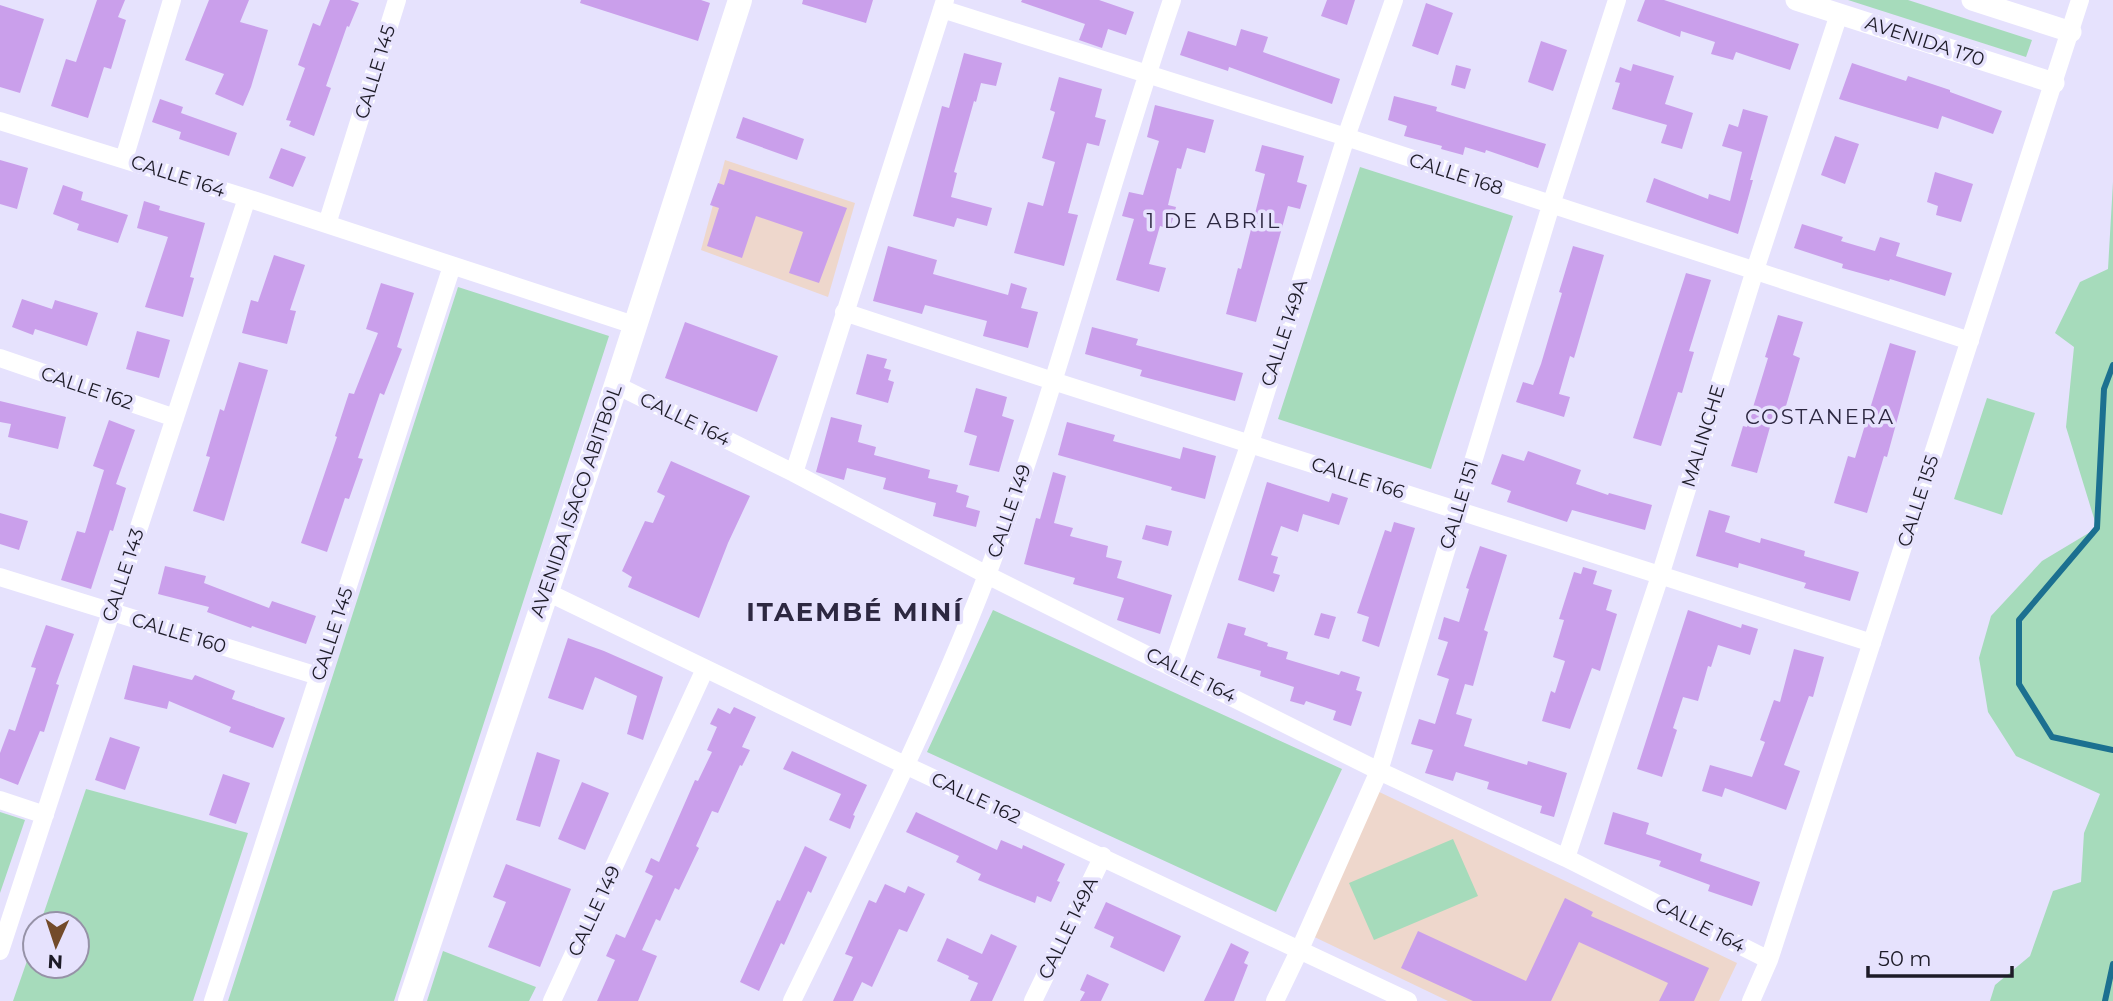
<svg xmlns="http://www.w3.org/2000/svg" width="2113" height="1001" font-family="Montserrat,sans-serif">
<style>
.education{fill:#eed7cc}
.green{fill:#a6dbbb}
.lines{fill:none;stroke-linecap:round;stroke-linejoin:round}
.stream{stroke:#1c7090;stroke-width:6}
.building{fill:#ca9feb}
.minor{stroke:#fff;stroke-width:18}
.tertiary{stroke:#fff;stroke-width:21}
.secondary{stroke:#fff;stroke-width:24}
.labels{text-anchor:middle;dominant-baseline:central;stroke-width:7;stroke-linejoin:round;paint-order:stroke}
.street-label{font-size:19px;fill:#1d1b27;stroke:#e6e2fd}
.neighbourhood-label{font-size:21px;letter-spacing:2px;fill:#2d2841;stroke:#e6e2fd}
.district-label{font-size:26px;font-weight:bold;letter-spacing:2px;fill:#2d2841;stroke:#e6e2fd}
</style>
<rect width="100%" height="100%" fill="#e6e2fd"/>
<!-- education -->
<path class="education" d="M725 160 855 203 828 297 701 250Z
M1373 789 1737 963 1719 1001H1448L1304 932Z"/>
<!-- green -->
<path class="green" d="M1848 0H1908L2032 40 2026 57Z
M1360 167 1513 216 1431 469 1278 419Z
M2113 182V1001H1990L1995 985 2030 956 2053 891 2081 882 2084 833 2100 794 2016 756 1988 712 1979 658 1991 616 2042 561 2097 528 2066 427 2074 347 2055 333 2080 282 2108 269Z
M458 287 609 336 394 1001H228Z
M1987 398 2035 413 2002 515 1954 499Z
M993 610 1342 769 1276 912 927 752Z
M86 789 248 833 193 1001H13L35 938V966H77V924H40Z
M0 812 25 820 0 893Z
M1453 839 1478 896 1374 940 1349 883Z
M443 951 536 987 529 1001H427Z"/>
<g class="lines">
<!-- stream -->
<path class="stream" d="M2113 365 2104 389 2097 528 2019 620V684L2052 737 2113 750
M2105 1001 2113 964"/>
</g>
<!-- building -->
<path class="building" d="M97 0H125L118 17 126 20 111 69 104 67 88 118 51 106 66 59 76 62Z
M209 0H249L240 22 268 30 251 87 243 106 215 94 224 74 185 60Z
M330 0H350L359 3 349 27 347 26 326 86 331 88 314 136 289 126 291 121 286 120 305 68 298 65 313 23 320 26Z
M581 0H701L710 3 698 41 580 3Z
M803 0H873L866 23 802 4Z
M1022 0H1099L1134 12 1126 35 1108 29 1102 48 1079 40 1085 24 1021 2Z
M1327 0H1355L1347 25 1321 16Z
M1645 0H1664L1799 44 1790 70 1736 52 1733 60 1711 54 1715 42 1681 31 1680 37 1637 21Z
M1426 3 1453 13 1438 55 1412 46Z
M0 5 44 19 20 93 0 87Z
M1241 29 1268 37 1263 52 1340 79 1332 104 1229 67 1228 71 1180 55 1188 31 1236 46Z
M1541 41 1567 50 1553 91 1528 82Z
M964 53 1002 63 996 86 981 83 976 102 974 101 954 172 957 173 951 197 992 208 987 226 957 218 954 227 913 216 942 106 949 108Z
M1852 63 1906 81 1908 76 1950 90V92L2002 111 1993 134 1942 116 1938 129 1839 99Z
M1633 64 1674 76 1665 104 1693 113 1682 149 1661 143 1667 125 1612 109 1620 83 1615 82 1620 67 1631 71Z
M1456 65 1471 69 1465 89 1451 85Z
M1059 77 1102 89 1095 117 1106 120 1099 146 1087 143 1068 213 1078 215 1064 266 1014 253 1028 202 1043 206 1055 162 1042 158 1055 112 1050 110Z
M1394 96 1437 107 1436 111 1546 144 1538 168 1486 150 1485 153 1465 147 1463 155 1441 149 1442 146 1404 136 1407 126 1388 120Z
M160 99 183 107 181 113 237 133 229 156 179 139 181 132 152 122Z
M1155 105 1214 120 1205 153 1187 148 1181 169 1177 168 1168 205 1176 207 1170 229 1160 226 1149 264 1166 268 1159 292 1116 280 1134 219 1122 216 1129 192 1143 195 1159 141 1147 137Z
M1743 109 1768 116 1750 180H1753L1738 234 1646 202 1654 178 1708 199 1709 194 1730 201 1742 152 1722 146 1729 124 1738 127Z
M743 117 804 139 797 160 736 138Z
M1835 136 1859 144 1845 184 1821 175Z
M1262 145 1304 156 1297 182 1307 185 1300 209 1288 206 1256 322 1226 314 1238 268 1241 269 1265 174 1255 171Z
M281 148 306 157 293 187 269 178Z
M0 160 28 168 17 209 0 204Z
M729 169 847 208 819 283 789 273 803 232 756 216 742 258 707 246 719 208 710 205 718 183 724 185Z
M1935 172 1973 184 1961 222 1936 215 1938 206 1927 202Z
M63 185 83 192 81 200 128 215 118 243 77 230 79 224 53 214Z
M144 201 160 206 159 210 205 223 190 277 194 278 183 317 145 307 168 237 137 228Z
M1802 224 1843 237 1841 241 1875 251 1880 237 1900 243 1896 256 1952 273 1945 296 1890 279 1889 281 1842 268 1843 264 1794 248Z
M888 246 937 260 933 274 1008 295 1011 283 1027 288 1021 308 1038 312 1028 348 983 336 987 321 925 305 922 314 873 301Z
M1573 246 1604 255 1574 358 1570 356 1559 394 1570 397 1564 417 1516 402 1523 382 1533 385 1541 364 1562 293 1559 292Z
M274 255 305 265 290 310 296 311 287 344 242 333 251 300 258 302Z
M1686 273 1711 280 1689 351 1694 352 1682 393 1678 392 1661 446 1633 438Z
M381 283 414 293 397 347 402 349 384 395 380 393 358 458 363 459 349 499 345 498 327 552 301 543 337 437 335 436 349 393 354 394 378 333 366 329Z
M22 299 52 309 55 300 98 313 87 346 35 329 33 335 12 327Z
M1778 315 1803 322 1793 355 1800 358 1781 423 1772 420 1757 473 1731 466 1743 426 1747 427 1768 358 1765 357Z
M685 322 778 356 757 412 665 378Z
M1092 327 1138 339 1136 345 1243 373 1235 401 1140 376 1142 370 1085 354Z
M137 331 170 340 159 378 126 369Z
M1890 343 1916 351 1887 457 1884 456 1867 513 1834 503 1848 456 1855 458Z
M867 354 887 359 884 368 891 370 888 380 894 382 888 403 856 394Z
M239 362 268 370 224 521 193 511 210 457 206 456 220 409 224 411Z
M976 388 1007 397 1002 416 1014 420 999 472 969 465 977 436 964 432Z
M0 401 66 417 58 449 8 437 11 424 0 422Z
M831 417 862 425 858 442 876 447 874 455 930 470 928 478 958 485 956 492 969 496 966 507 980 511 976 527 933 516 936 503 883 489 886 478 847 468 844 480 816 472Z
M109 420 135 430 116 484 126 488 113 531 110 530 91 589 61 580 77 531 85 533 104 470 93 466Z
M1067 422 1115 435 1113 441 1180 459 1183 447 1216 456 1205 499 1171 490 1172 487 1058 455Z
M1528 451 1581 470 1576 484 1608 495 1609 493 1652 505 1645 530 1572 510 1567 522 1507 502 1511 491 1491 484 1502 454 1524 461Z
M671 461 750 496 728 543 699 618 628 587 632 577 622 571 645 521 653 523 665 496 657 492Z
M1053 472 1066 476 1054 523 1073 528 1070 536 1108 546 1106 557 1122 561 1117 578 1172 595 1160 634 1117 620 1124 598 1073 584 1075 578 1024 564 1036 518 1040 519Z
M1267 482 1329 502 1332 493 1348 498 1339 525 1303 514 1298 532 1281 526 1271 555 1278 557 1273 573 1280 575 1274 592 1238 580Z
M1709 510 1730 516 1725 532 1760 543 1761 538 1805 551 1804 556 1859 572 1850 601 1804 588 1806 583 1739 563 1738 568 1696 556Z
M0 513 28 521 19 550 0 544Z
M1394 522 1415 528 1379 647 1362 641 1369 617 1357 613 1385 530 1391 532Z
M1146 525 1172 531 1168 546 1142 539Z
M1480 546 1507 555 1484 630 1488 632 1473 686 1465 684 1456 714 1472 719 1464 746 1527 765 1528 761 1567 773 1554 817 1540 813 1542 806 1487 789 1489 782 1456 772 1453 781 1425 773 1433 750 1411 744 1419 719 1435 724 1449 679 1437 675 1448 642 1438 639 1444 617 1459 622 1469 589 1466 588Z
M165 566 206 576 204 583 269 608 272 601 316 616 306 644 252 626 251 628 207 612 209 607 158 594Z
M1583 567 1597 571 1593 584 1612 590 1606 610 1617 614 1600 671 1592 668 1570 729 1542 721 1551 691 1555 693 1565 661 1553 657 1564 620 1559 619 1574 572 1581 574Z
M1688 610 1741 628 1742 624 1758 629 1750 655 1718 645 1711 667 1708 666 1698 701 1683 697 1673 728 1677 730 1662 777 1637 769Z
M1321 613 1336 617 1329 639 1314 635Z
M1228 623 1246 628 1244 635 1268 643 1267 646 1288 652 1286 659 1339 675 1341 671 1360 677 1356 690 1362 692 1351 726 1333 720 1336 711 1306 701 1304 705 1290 701 1294 687 1260 676 1261 671 1217 658Z
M46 625 74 634 56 684 59 685 44 732 40 731 18 785 0 778V753L9 729 15 731 36 668 31 667Z
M568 638 604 651 663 677 643 740 627 734 637 696 595 677 583 710 548 698Z
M1794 649 1824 657 1813 697 1809 696 1784 765 1800 771 1786 810 1725 788 1722 797 1702 791 1710 765 1752 777 1765 742 1760 740 1774 700 1780 702Z
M133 665 192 680 195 675 235 691 232 699 285 718 273 748 229 732 231 727 169 701 167 709 124 699Z
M734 707 756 717 742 747 750 750 742 766 740 765 718 813 712 811 696 846 699 848 679 890 675 888 660 921 656 919 642 950 657 956 638 1001H597L615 960 606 956 616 934 625 938 653 876 645 872 651 858 659 862 695 780 698 781 712 752 707 750 717 727 710 724 718 708 730 714Z
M110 737 140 747 125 790 95 780Z
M792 751 867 785 853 815 855 816 850 829 829 820 841 794 783 769Z
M537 752 560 760 540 827 516 820Z
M223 774 250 783 236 824 209 815Z
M582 782 609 793 585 850 558 839Z
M916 812 997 850 1001 840 1022 849 1023 845 1065 864 1057 881 1060 882 1051 902 1037 896 1035 903 978 880 981 874 956 862 959 856 906 832Z
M1613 812 1649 823 1646 834 1702 854 1700 861 1760 882 1752 906 1708 891 1710 885 1659 866 1661 861 1604 844Z
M805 846 827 857 811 893 808 891 784 945 781 943 759 991 740 982 777 900 780 901Z
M506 864 571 889 540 967 488 947 506 902 493 897Z
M885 884 905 893 908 886 925 894 907 932 899 929 872 987 862 982 853 1001H833L853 957 845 954 869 900 876 903Z
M1565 898 1593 912 1591 916 1709 968 1694 1001H1659L1668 983 1579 942 1551 1001H1473L1401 968 1418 931 1526 981Z
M1106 902 1181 936 1164 972 1110 947 1114 937 1094 928Z
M991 934 1017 946 992 1001H970L978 983 968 979 969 976 937 961 947 938 982 954Z
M1231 943 1249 952 1244 963 1248 965 1234 1001H1204Z
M1087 974 1109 984 1101 1001H1080L1085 992 1080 990Z"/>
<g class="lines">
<!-- minor -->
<path class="minor" d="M942 9 1346 137 1970 341
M0 121 247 198 634 325
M124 159 172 0
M327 224 397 0
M844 312 1053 381 1872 643
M0 358 175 418
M616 385 794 473 987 575 1379 771 1566 858 1769 960
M794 473 945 0
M0 577 318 676
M545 591 907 766 1408 1001
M1173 666 1250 443 1346 137 1394 0
M0 800 45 815
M1566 858 1660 576 1755 270 1839 14
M0 951 247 198
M213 1001 452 266
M552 1001 705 669
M792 1001C860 861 931 721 987 575 1058 387 1107 190 1172 0
M1033 1001 1103 856
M1275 1001 1300 949 1379 771 1551 205 1617 0
M1751 1001 1769 960 2080 0"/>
<!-- tertiary -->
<path class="tertiary" d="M1796 0 2054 83
M1972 0 2071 32"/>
<!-- secondary -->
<path class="secondary" d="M410 1001 616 385 740 0"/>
</g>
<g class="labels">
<!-- street labels -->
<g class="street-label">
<text transform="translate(1925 41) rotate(18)">AVENIDA 170</text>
<text transform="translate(375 72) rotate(-73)">CALLE 145</text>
<text transform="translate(1456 174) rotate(18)">CALLE 168</text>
<text transform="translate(178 176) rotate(18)">CALLE 164</text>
<text transform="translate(1284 333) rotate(-72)">CALLE 149A</text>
<text transform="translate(87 388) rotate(19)">CALLE 162</text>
<text transform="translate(685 419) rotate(26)">CALLE 164</text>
<text transform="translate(1703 436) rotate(-73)">MALINCHE</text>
<text transform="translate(1358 478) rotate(18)">CALLE 166</text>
<text transform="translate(576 501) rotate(-71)">AVENIDA ISACO ABITBOL</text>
<text transform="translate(1918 501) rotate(-72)">CALLE 155</text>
<text transform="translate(1459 505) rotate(-73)">CALLE 151</text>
<text transform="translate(1009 511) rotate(-71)">CALLE 149</text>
<text transform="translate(123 575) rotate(-72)">CALLE 143</text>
<text transform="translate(179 633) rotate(17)">CALLE 160</text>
<text transform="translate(332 634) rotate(-72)">CALLE 145</text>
<text transform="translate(1191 675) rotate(27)">CALLE 164</text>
<text transform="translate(976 798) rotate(25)">CALLE 162</text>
<text transform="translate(594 911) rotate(-65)">CALLE 149</text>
<text transform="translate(1700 925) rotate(27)">CALLE 164</text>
<text transform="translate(1068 928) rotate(-64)">CALLE 149A</text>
</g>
<!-- neighbourhood labels -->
<g class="neighbourhood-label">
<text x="1214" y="220">1 DE ABRIL</text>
<text x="1820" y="416">COSTANERA</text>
</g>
<!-- district labels -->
<g class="district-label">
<text x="855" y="612">ITAEMBÉ MINÍ</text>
</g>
</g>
<!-- north arrow -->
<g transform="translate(56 945) rotate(183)"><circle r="33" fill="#e6e2fd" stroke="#9692a7" stroke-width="2"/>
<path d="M0-5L12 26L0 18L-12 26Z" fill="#734b2a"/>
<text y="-10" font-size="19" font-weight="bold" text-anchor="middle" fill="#1d1b27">N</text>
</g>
<!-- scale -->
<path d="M1868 966v10h144v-10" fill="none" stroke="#1d1b27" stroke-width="3.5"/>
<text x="1878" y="966" font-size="21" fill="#1d1b27" stroke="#e6e2fd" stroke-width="5" paint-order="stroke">50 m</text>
</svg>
